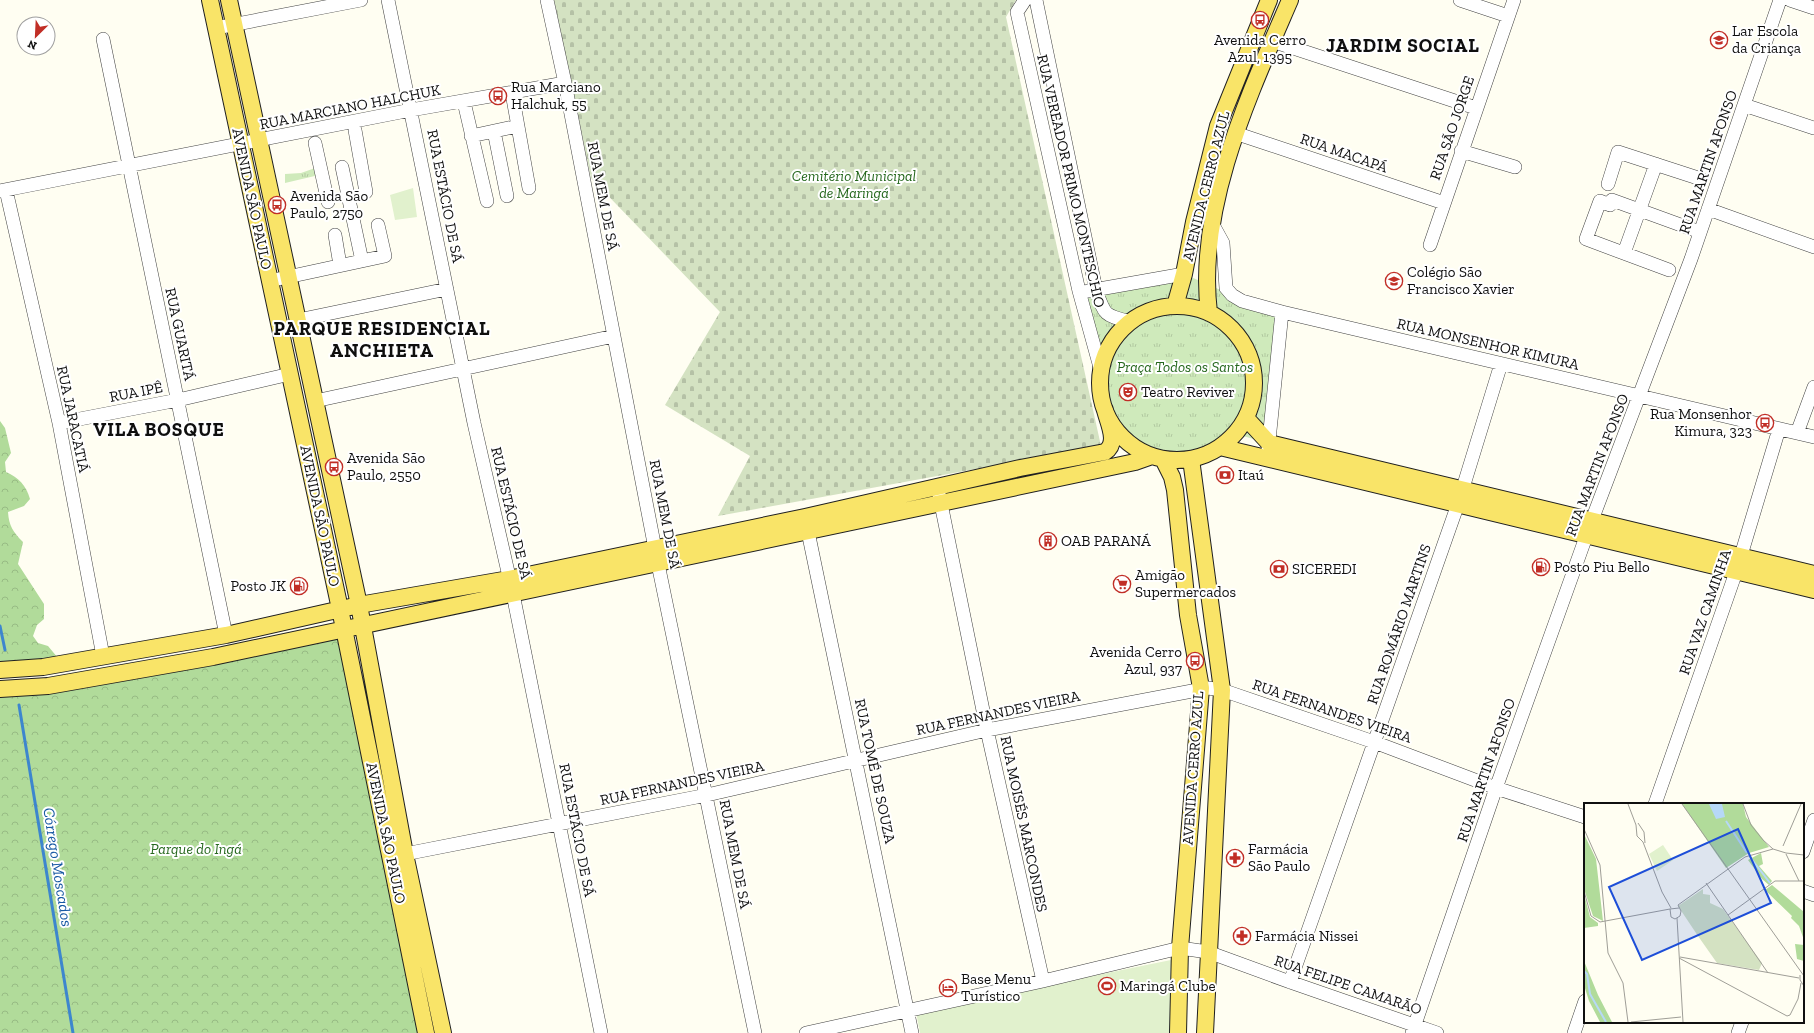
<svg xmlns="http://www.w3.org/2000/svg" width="1814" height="1033" font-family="'Zilla Slab',serif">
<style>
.forest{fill:url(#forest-crowns)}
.cemetery{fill:url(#cemetery-stones)}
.park{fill:url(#park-tufts)}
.pitch{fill:#e1f1cd}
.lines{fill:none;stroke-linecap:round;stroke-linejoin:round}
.stream{stroke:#3d86ce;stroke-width:3}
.minor-casing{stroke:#424242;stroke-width:14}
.major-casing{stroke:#202020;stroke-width:18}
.minor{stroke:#fff;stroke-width:13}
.major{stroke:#f9e468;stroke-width:16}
.labels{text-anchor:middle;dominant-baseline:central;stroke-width:4;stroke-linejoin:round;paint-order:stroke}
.poi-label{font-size:15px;fill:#0f0f0f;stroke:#fff;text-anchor:start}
.street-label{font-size:15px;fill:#0f0f0f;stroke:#fff}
.park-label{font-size:15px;font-style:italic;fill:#26681e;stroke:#fff}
.water-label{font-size:16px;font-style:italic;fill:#1758a3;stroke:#fff}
.district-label{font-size:19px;font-weight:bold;letter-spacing:1px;fill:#0f0f0f;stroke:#fff}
.inset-river{fill:none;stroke:#b6d8f7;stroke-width:2}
.inset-road{fill:none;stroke:#9f9e97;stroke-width:1}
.view{fill:#1d4ed8;fill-opacity:0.15;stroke:#1d4ed8;stroke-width:2}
.inset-edge{fill:none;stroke:#0f0f0f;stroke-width:2}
</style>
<defs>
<pattern id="forest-crowns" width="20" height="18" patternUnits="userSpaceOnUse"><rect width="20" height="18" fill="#b1db9a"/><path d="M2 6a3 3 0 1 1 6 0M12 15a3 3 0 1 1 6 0" fill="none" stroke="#97bb84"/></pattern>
<pattern id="cemetery-stones" width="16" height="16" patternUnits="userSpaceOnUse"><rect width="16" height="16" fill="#d4e2c2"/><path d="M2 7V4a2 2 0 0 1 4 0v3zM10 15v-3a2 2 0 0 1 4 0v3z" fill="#b5c1a6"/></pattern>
<pattern id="park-tufts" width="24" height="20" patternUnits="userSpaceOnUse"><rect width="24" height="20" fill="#cfeabb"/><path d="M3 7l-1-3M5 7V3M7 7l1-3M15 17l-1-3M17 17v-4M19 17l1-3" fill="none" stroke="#b1c8a0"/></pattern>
</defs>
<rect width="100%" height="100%" fill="#fffef2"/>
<!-- forest -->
<path class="forest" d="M0 421 5 428 11 453 5 462 6 472C19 478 26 485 30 499L24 506 8 512C9 526 13 532 23 542L18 564 44 604V619L37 625 33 636 38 643 48 646 63 664 0 669Z
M342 633 423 1033H0V691Z"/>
<!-- cemetery -->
<path class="cemetery" d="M554 0H1016L1006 17 1101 446 718 516 750 456 665 405 720 312 591 178Z"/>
<!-- park -->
<path class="park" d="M318 167 319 175 285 183V174L301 173Z
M1184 274 1232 295 1282 312 1269 443 1235 434C1226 442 1217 451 1205 455 1166 469 1120 450 1105 410 1100 397 1102 384 1101 371 1100 363 1096 355 1094 347 1089 329 1084 310 1079 291Z"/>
<!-- pitch -->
<path class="pitch" d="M413 188 417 217 395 220 390 195Z
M1171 960 1170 1033H920L916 1012Z"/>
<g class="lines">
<!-- stream -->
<path class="stream" d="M0 626 5 650
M19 705 73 1033"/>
<defs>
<path id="minor" d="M388 0 474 423 513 594 601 1033
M547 0 565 83 658 564 755 1033
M1025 0 1017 12 1079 291 1101 371
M1036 0 1096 290C1105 316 1104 315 1131 322
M1460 0 1508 16
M1790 0 1814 8
M216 28 361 0
M103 39 226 635
M1272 41 1476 108
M512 93 529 188
M464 102 487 201
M1744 105 1814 128
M355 130 366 192
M494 131 507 196
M1235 133 1444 203
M471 136 518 126
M315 143 328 202
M1461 151 1515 167
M342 167 362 261
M1608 184 1618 152 1701 179
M6 190 59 423 103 656
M0 191 411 110 565 83
M1708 209 1814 247
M1212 223 1223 243 1226 288 1232 295 1242 301 1282 312 1814 437
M335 235 340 265
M1430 245 1514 0
M1624 253 1656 164
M1669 270 1586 239 1600 201 1610 205 1612 200 1700 232
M269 281 385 256 378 225
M1088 291 1184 274
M298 320 447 289
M315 401 614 336
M59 423 178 400 290 374
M1797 433 1814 387
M1268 450 1282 312
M939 494 987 730 1043 981
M806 522 912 1033
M1655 804 1736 572 1779 429
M1803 852 1814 820
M405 854 707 795 987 730 1208 688 1222 690 1374 742 1496 788 1585 817
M1803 891 1814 895
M1290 982 1458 504 1501 364
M806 1033 1043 981 1180 948 1208 952 1290 982 1437 1033
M1412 1033 1496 788 1592 520 1691 259 1780 0
M1574 1033 1585 1001
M1738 1033 1742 1022"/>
<path id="major" d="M210 0 340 609 426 1033
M229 0 359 605 405 854 443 1033
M1175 306 1184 274 1194 222 1218 126 1269 0
M1100 383a77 77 0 1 1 154 0a77 77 0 1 1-154 0Z
M1209 313C1196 208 1249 95 1290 0
M1246 418 1269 443 1814 574
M1220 447 1814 590
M1163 459 1172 477 1175 490 1188 615 1201 688 1180 948 1178 1033
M1191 459 1222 690 1205 1033
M0 670 43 667 226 635 359 605 509 579 805 517 1020 468 1105 452C1119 443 1108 423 1105 410
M0 689 48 686 213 657 1135 462 1152 456"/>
</defs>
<!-- minor casing -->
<use href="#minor" class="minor-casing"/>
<!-- major casing -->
<use href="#major" class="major-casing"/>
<!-- minor -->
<use href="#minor" class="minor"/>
<!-- major -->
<use href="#major" class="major"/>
</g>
<!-- icons -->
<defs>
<symbol id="bus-ring" viewBox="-11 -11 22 22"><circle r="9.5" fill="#fff" stroke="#c12e26" stroke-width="1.5"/><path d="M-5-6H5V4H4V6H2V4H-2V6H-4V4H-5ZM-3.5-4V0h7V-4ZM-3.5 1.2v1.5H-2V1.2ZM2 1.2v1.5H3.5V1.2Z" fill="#c12e26"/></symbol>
<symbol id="school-ring" viewBox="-11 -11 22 22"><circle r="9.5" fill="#fff" stroke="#c12e26" stroke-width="1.5"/><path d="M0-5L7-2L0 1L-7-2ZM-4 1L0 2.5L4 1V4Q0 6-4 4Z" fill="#c12e26"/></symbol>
<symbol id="theatre-ring" viewBox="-11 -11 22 22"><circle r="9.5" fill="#fff" stroke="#c12e26" stroke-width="1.5"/><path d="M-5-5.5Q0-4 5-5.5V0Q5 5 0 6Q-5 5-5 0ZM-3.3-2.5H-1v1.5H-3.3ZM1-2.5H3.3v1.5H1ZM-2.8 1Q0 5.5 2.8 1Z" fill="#c12e26"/></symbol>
<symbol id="bank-ring" viewBox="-11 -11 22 22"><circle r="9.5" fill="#fff" stroke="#c12e26" stroke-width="1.5"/><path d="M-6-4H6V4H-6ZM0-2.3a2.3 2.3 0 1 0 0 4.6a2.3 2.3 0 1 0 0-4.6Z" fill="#c12e26"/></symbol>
<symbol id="building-ring" viewBox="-11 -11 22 22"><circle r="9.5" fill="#fff" stroke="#c12e26" stroke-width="1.5"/><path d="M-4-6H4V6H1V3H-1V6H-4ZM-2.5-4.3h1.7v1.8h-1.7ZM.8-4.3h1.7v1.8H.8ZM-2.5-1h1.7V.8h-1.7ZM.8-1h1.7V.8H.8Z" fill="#c12e26"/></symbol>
<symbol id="fuel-ring" viewBox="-11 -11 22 22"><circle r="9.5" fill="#fff" stroke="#c12e26" stroke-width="1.5"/><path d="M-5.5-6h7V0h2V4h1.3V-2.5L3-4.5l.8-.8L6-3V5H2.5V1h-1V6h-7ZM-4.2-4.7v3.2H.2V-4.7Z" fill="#c12e26"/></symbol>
<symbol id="supermarket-ring" viewBox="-11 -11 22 22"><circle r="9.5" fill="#fff" stroke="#c12e26" stroke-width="1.5"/><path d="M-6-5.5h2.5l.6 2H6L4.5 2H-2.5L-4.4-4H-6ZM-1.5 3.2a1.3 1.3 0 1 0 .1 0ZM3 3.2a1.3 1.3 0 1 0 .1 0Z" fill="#c12e26"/></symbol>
<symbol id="pharmacy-ring" viewBox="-11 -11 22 22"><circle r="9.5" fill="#fff" stroke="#c12e26" stroke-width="1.5"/><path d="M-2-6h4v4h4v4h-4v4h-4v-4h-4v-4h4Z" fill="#c12e26"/></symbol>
<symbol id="stadium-ring" viewBox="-11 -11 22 22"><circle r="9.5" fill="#fff" stroke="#c12e26" stroke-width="1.5"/><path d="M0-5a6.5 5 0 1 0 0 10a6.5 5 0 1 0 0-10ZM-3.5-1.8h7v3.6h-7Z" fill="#c12e26"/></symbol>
<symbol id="hotel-ring" viewBox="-11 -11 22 22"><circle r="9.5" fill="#fff" stroke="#c12e26" stroke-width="1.5"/><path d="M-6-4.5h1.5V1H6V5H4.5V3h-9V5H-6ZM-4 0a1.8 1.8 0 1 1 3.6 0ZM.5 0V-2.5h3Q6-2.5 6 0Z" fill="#c12e26"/></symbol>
</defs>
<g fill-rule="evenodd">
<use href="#bus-ring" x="1250" y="10" width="20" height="20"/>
<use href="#school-ring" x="1709" y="30" width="20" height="20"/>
<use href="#bus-ring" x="488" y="86" width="20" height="20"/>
<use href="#bus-ring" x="267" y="195" width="20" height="20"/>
<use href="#school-ring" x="1384" y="271" width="20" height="20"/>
<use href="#theatre-ring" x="1118" y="382" width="20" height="20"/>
<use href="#bus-ring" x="1755" y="413" width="20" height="20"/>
<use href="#bus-ring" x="324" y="457" width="20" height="20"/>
<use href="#bank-ring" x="1215" y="465" width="20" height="20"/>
<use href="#building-ring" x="1038" y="531" width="20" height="20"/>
<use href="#fuel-ring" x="1531" y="557" width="20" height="20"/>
<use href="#bank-ring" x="1269" y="559" width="20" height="20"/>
<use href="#supermarket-ring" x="1112" y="574" width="20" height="20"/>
<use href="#fuel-ring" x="289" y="576" width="20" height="20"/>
<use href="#bus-ring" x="1185" y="651" width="20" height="20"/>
<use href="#pharmacy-ring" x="1225" y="848" width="20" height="20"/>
<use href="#pharmacy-ring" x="1232" y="926" width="20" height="20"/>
<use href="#stadium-ring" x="1097" y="976" width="20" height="20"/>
<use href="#hotel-ring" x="938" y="978" width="20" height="20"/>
</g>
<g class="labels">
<!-- poi labels -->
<g class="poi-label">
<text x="1732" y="31">Lar Escola<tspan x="1732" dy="17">da Criança</tspan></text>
<text x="1260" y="40" text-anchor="middle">Avenida Cerro<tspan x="1260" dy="17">Azul, 1395</tspan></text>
<text x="511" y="87">Rua Marciano<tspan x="511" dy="17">Halchuk, 55</tspan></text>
<text x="290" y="196">Avenida São<tspan x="290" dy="17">Paulo, 2750</tspan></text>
<text x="1407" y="272">Colégio São<tspan x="1407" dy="17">Francisco Xavier</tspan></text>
<text x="1141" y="392">Teatro Reviver</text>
<text x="1752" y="414" text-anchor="end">Rua Monsenhor<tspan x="1752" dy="17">Kimura, 323</tspan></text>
<text x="347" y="458">Avenida São<tspan x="347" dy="17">Paulo, 2550</tspan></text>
<text x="1238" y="475">Itaú</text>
<text x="1061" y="541">OAB PARANÁ</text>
<text x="1554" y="567">Posto Piu Bello</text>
<text x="1292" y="569">SICEREDI</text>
<text x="1135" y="575">Amigão<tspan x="1135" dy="17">Supermercados</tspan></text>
<text x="286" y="586" text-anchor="end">Posto JK</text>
<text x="1182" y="652" text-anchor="end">Avenida Cerro<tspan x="1182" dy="17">Azul, 937</tspan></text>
<text x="1248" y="849">Farmácia<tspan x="1248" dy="17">São Paulo</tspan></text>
<text x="1255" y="936">Farmácia Nissei</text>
<text x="961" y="979">Base Menu<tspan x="961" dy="17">Turístico</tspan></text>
<text x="1120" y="986">Maringá Clube</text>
</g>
<!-- street labels -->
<g class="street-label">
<text transform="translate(350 107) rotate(-11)">RUA MARCIANO HALCHUK</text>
<text transform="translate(1452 128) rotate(-71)">RUA SÃO JORGE</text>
<text transform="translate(1344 153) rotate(19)">RUA MACAPÁ</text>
<text transform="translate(1708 162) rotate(-71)">RUA MARTIN AFONSO</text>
<text transform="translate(1071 181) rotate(77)">RUA VEREADOR PRIMO MONTESCHIO</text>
<text transform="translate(1206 186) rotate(-76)">AVENIDA CERRO AZUL</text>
<text transform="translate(445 196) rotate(79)">RUA ESTÁCIO DE SÁ</text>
<text transform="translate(603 196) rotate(79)">RUA MEM DE SÁ</text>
<text transform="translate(252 199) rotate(78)">AVENIDA SÃO PAULO</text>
<text transform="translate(180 334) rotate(78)">RUA GUARITÁ</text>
<text transform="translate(1488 344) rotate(13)">RUA MONSENHOR KIMURA</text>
<text transform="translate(136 392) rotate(-11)">RUA IPÊ</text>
<text transform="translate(73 419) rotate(78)">RUA JARACATIÁ</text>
<text transform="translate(1597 465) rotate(-69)">RUA MARTIN AFONSO</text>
<text transform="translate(511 513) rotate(77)">RUA ESTÁCIO DE SÁ</text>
<text transform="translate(665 514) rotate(79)">RUA MEM DE SÁ</text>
<text transform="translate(320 516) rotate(78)">AVENIDA SÃO PAULO</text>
<text transform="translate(1705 612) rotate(-71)">RUA VAZ CAMINHA</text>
<text transform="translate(1399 624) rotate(-71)">RUA ROMÁRIO MARTINS</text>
<text transform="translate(1332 711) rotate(19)">RUA FERNANDES VIEIRA</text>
<text transform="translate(998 713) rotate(-12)">RUA FERNANDES VIEIRA</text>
<text transform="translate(1193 768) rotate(-86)">AVENIDA CERRO AZUL</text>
<text transform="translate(1486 770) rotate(-71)">RUA MARTIN AFONSO</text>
<text transform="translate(875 771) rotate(78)">RUA TOMÉ DE SOUZA</text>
<text transform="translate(682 783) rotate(-12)">RUA FERNANDES VIEIRA</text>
<text transform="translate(1024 824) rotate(78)">RUA MOISÉS MARCONDES</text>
<text transform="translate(577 830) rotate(79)">RUA ESTÁCIO DE SÁ</text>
<text transform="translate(386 833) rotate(78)">AVENIDA SÃO PAULO</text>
<text transform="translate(735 854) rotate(79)">RUA MEM DE SÁ</text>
<text transform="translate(1348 985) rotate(19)">RUA FELIPE CAMARÃO</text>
</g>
<!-- park labels -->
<g class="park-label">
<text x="854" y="176">Cemitério Municipal<tspan x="854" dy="17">de Maringá</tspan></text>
<text x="1185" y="367">Praça Todos os Santos</text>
<text x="196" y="849">Parque do Ingá</text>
</g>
<!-- water labels -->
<g class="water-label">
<text transform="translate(58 867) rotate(81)">Córrego Moscados</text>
</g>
<!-- district labels -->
<g class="district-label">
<text x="1403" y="45">JARDIM SOCIAL</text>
<text x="382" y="328">PARQUE RESIDENCIAL<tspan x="382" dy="22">ANCHIETA</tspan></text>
<text x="159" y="429">VILA BOSQUE</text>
</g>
</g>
<!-- overview -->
<g transform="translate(1584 803)">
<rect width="220" height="220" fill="#fffef2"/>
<path d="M98 1H159L162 14 185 44 165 50 142 65ZM0 31 12 56 19 118 9 113 0 86ZM177 50 179 61 175 63 188 78 185 82 178 76 164 57ZM188 82 220 109V137L215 123 207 115 208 113 181 87ZM0 91 6 114 14 120V123L0 125ZM211 141 220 142V158L213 156ZM0 158 14 192 28 219H16L5 198 0 182Z" fill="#b1db9a"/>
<path d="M119 86V91L126 92V100L139 106 178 160 175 167 133 160 114 133 94 103Z" fill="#d4e2c2"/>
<path d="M79 42 89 57 73 68 65 51Z" fill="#e1f1cd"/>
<path d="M125 1H138L141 14 132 16Z" fill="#b6d8f7"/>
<path class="inset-river" d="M142 18 163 50M166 54 186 80M0 168 3 171 6 191 22 219"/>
<path class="inset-road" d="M44 1 52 22 53 33 59 39 78 89 87 105M98 1 220 173M159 1 167 22 179 37 189 46 202 50 220 52M54 20 60 29 61 40M0 26 16 62 24 150 39 180 44 219M199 43 217 1M202 51 215 78M122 80 184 170M0 88 7 113 16 119 86 106M95 105 86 106 87 114 91 116 96 113 97 108 94 102 161 54 189 46M144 112 191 78H220M93 115 99 219M96 154 215 175M95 155 203 213 206 212 214 196 217 180M216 172V177L220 183M47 219 97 214"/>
<path class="view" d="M154 26 187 100 58 157 25 84Z"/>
<rect width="220" height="220" class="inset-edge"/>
</g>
<!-- north arrow -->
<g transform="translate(36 36) rotate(204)"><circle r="19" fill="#ffffff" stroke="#9f9f9f"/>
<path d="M0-3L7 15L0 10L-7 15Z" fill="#c12e26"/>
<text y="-6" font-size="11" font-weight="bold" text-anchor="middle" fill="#0f0f0f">N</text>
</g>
</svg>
